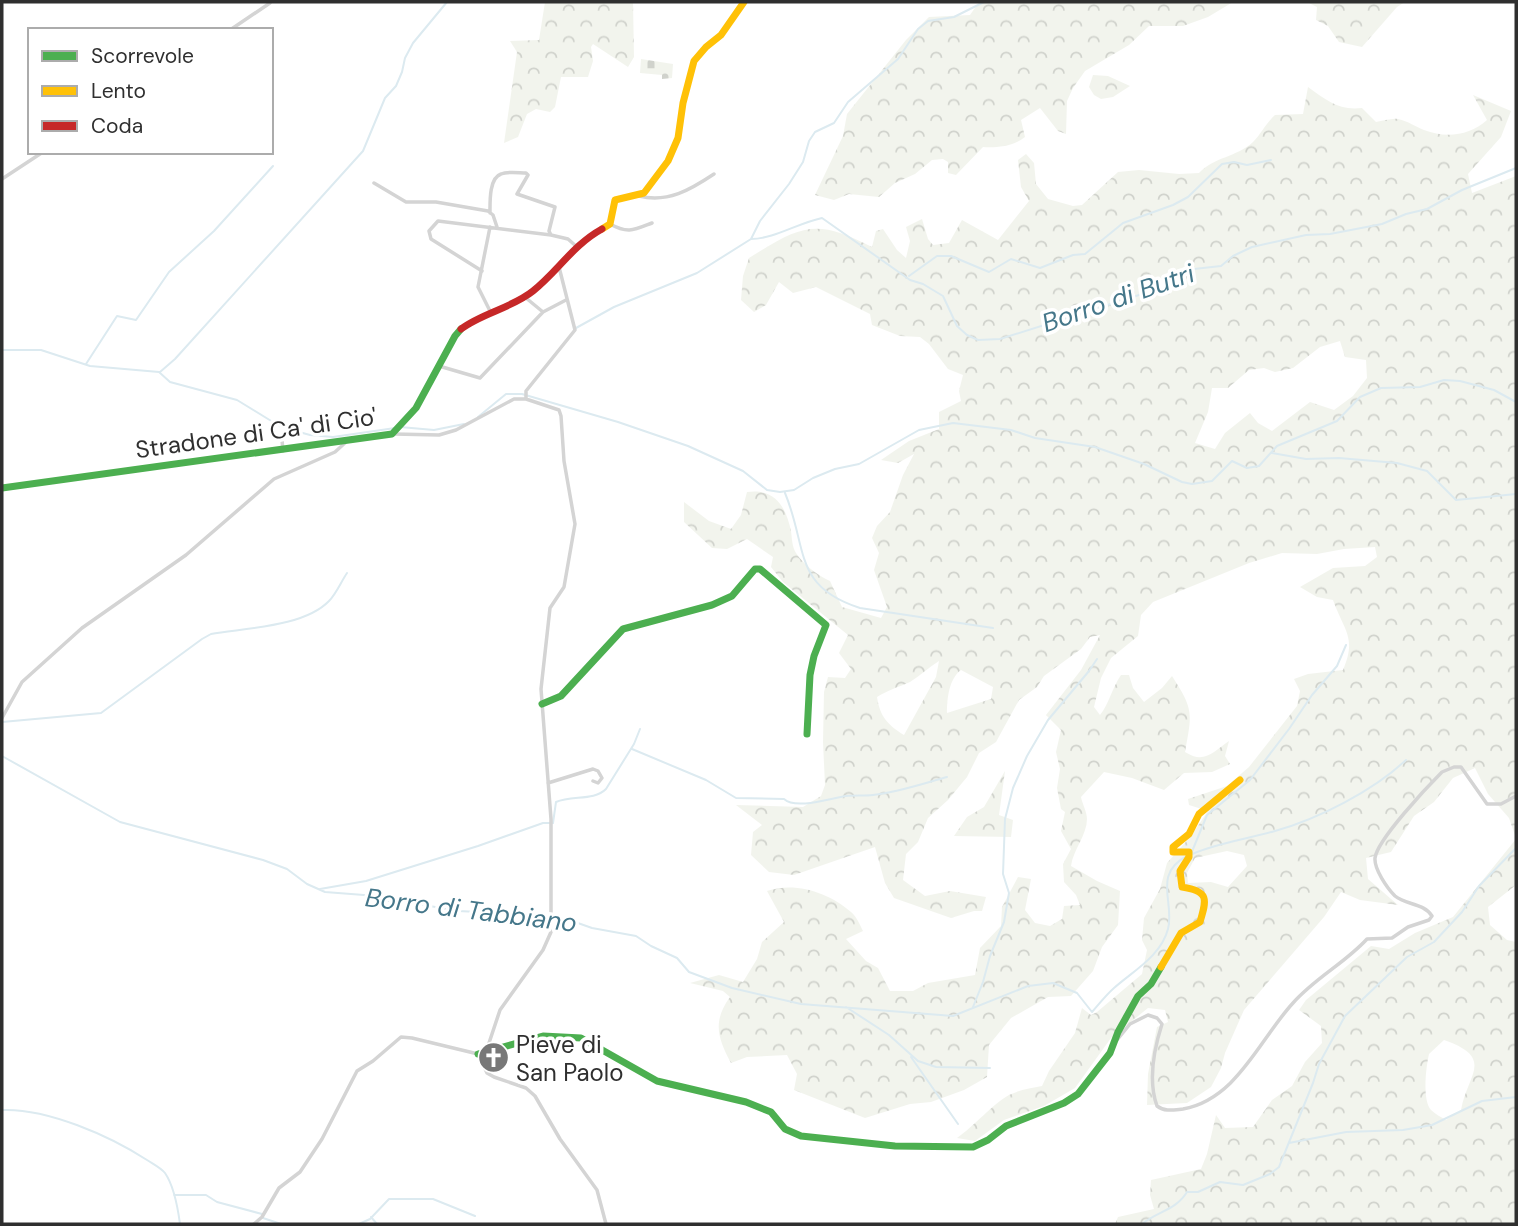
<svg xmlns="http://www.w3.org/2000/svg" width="1518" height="1226" font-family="'DM Sans',sans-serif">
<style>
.forest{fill:url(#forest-crowns);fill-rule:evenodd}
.cemetery{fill:url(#cemetery-stones)}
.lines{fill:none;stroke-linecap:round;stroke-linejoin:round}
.stream{stroke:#dceaf0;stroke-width:2}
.street{stroke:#d4d4d4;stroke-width:3.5}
.fast{stroke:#4caf50;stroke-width:7}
.slow{stroke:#ffc107;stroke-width:7}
.jam{stroke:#c62828;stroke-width:7}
.labels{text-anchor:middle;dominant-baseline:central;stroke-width:7;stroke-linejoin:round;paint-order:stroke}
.street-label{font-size:24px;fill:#2f2f2f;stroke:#fff}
.poi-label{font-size:24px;fill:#2f2f2f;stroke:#fff;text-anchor:start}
.water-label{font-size:26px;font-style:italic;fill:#45778a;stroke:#fff}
</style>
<defs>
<pattern id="forest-crowns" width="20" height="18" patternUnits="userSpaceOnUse" patternTransform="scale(1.75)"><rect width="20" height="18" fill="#f2f4ed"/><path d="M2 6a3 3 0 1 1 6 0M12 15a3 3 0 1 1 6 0" fill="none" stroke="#d0d2cc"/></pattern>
<pattern id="cemetery-stones" width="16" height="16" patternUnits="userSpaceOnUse" patternTransform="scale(1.75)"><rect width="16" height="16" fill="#f2f4ed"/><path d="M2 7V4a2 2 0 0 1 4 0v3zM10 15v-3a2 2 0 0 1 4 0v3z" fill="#d0d2cc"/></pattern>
</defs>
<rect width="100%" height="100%" fill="#fff"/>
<!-- forest -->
<path class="forest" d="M545 2H633L634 57 628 67 593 44 591 47 593 61 588 77H561L555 107 550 112 536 109 527 114 518 137 504 143 517 52 510 41 539 40Z
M979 2H1233L1208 17 1183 26H1149L1129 45 1085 71 1073 88 1067 101 1066 134 1058 131 1040 108 1021 120 1025 137C1014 146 997 148 983 147L956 175 948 173V162L943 159 932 160 915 174 895 183 879 197 849 194 834 200 815 195 843 136 847 114 906 40 929 17 970 15Z
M1307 2H1405L1397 7 1362 47 1339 42 1328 26 1316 20 1317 7Z
M1093 75 1108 76 1130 86 1113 97 1101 99 1094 95 1089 87Z
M1308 87C1326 100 1339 111 1362 108L1376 122C1383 121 1392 118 1398 119 1408 121 1416 127 1424 130 1447 139 1470 135 1487 120L1473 95 1511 111 1501 137 1468 174 1472 193 1516 176V838L1509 818 1488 794 1475 768 1453 778 1434 802 1414 816 1391 852 1366 858 1368 879 1398 905 1360 900 1341 892 1324 917 1244 1010 1225 1053 1221 1068 1211 1087 1187 1103 1147 1105 1148 1074 1157 1027 1168 1022 1165 1010 1148 1008 1111 1038 1075 1088 1044 1106 1004 1120 975 1141 957 1138C973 1127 994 1103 1009 1095 1019 1090 1031 1088 1042 1086L1049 1071 1075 1033 1082 1008 1091 1015 1097 1012 1142 974 1147 950 1142 940 1144 918 1160 889 1167 863 1191 836 1208 811 1189 805 1188 799 1227 786 1249 767 1297 706 1300 691 1294 679 1308 674 1343 670C1357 637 1344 631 1333 600L1317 597 1300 587 1333 568 1365 566 1377 557 1375 547 1344 549 1317 554 1282 553 1249 563 1153 602 1141 615 1138 636 1111 658 1101 678 1094 707 1100 715C1109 704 1112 688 1121 675H1129L1133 688 1144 702 1162 688 1172 676C1194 710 1192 713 1185 752 1204 764 1212 753 1229 741L1225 756 1230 764 1212 772 1184 773 1164 790 1132 778 1104 772 1081 797C1082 803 1087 812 1087 819 1087 835 1073 850 1071 866L1097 881 1120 891 1118 925 1102 947 1093 971 1071 996 1048 997 1011 1018 989 1045 987 1077 964 1090 931 1102 910 1104 865 1118 794 1090 797 1074 787 1055 747 1057 731 1063C718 1038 712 1022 730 997L723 991 690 983 719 975 743 982 757 959 762 942 784 922 767 891C795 881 830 893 851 912 857 917 860 925 863 931L846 939 866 961 878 968 890 991H913L928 983 975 975 980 948 1001 926 1002 907 1018 877 1031 879 1025 910 1035 923 1050 926 1062 919 1064 906 1080 905 1076 895 1064 882 1063 864 1071 849 1061 831 1065 812 1061 809 1057 788 1060 769 1056 752 1061 730 1046 715 1081 670 1100 635 1090 637 1081 649 1044 676 1037 687 1019 700 996 742 979 753 967 777 948 800 928 818 918 842 906 854 903 880 925 896 950 891 986 897 982 911H974L951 918 894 898 885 883 875 847 794 875 769 872 751 855 753 832 762 825 736 805 803 807 821 796 825 785 823 742 824 692 828 677 845 678 851 669 839 653 848 635 783 582 771 567 773 557 747 539 727 549 712 548 684 522V502L709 521 731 529 741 515 747 492C775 488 786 507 791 531 792 538 792 547 796 553 803 564 818 576 830 581L842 607 881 618 887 607 874 570 879 553 872 538 877 526 890 512 903 475 914 454 898 463 881 460 909 441 939 429V412L961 401 959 391 963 375 948 369 929 344 920 337 900 336 872 325 870 314 816 287 793 293 779 282 766 305 754 312 741 300 743 276 749 258C800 226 815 217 872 247L876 231 883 229 897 250 906 258 910 241 906 227 922 219 928 239 933 245 949 243 962 220 998 240 1029 201 1021 187 1018 160 1026 154 1034 163 1036 184 1048 199 1073 206 1082 205 1118 172 1139 170 1179 174 1199 173C1214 157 1237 157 1253 142 1261 134 1266 123 1275 115L1303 114ZM1340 341 1345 357 1366 360 1367 378 1353 396 1334 410 1310 402 1272 431 1258 423 1250 413 1225 433 1215 449 1195 443 1208 412 1212 388H1228L1249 370 1264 368 1275 372 1293 368 1320 347ZM939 661 936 677 904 735C888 725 880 717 877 697 888 690 899 687 910 682 920 676 929 667 939 661ZM961 670 993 687 991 699 947 713C947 698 949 679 961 670ZM1227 851 1244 855 1247 866 1228 887 1211 882 1188 883 1187 873 1195 858Z
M1005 771 999 815 1013 820 1011 837 954 836 967 817 984 807Z
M1516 839V885L1488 907 1490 925 1507 940 1516 942V1224H1115L1118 1217 1154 1209 1150 1195 1151 1180 1201 1169 1207 1154 1216 1115 1225 1128 1253 1127 1272 1100 1292 1086 1305 1062 1322 1043 1321 1026 1299 1010 1306 1000 1371 946 1389 949 1415 933 1453 917ZM1444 1040C1496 1058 1467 1075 1461 1110L1446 1120C1441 1117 1435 1114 1431 1110 1422 1100 1426 1067 1429 1054Z"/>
<!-- cemetery -->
<path class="cemetery" d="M641 59 673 64 672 78 662 79V75L640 73Z"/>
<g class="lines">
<!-- stream -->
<path class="stream" d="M751 239C774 239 798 223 822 218L910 280 923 284 943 296 957 326 967 335 978 340 1000 339 1139 295 1185 270 1221 266 1233 256 1252 247 1306 235 1330 234 1382 224 1406 214 1427 209 1462 190 1516 168
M909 276 937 256H951L989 272 1011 259 1040 268 1073 255 1085 254 1123 223 1173 205 1188 197 1222 164 1234 162 1247 165 1271 160
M576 328 614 307 697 273 751 239 760 221 789 184 803 162 809 141 815 132 834 123 848 102 898 59 918 29 928 21 954 17 984 2
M2 350H41L90 366 159 372 170 382 237 400 281 427 310 435 333 437 395 428
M86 364 117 316 136 320 169 272 214 231 273 166
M160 372 175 359 363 151 385 98 396 86 402 72 405 58 413 43 447 2
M478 417 506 394H522L618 422 688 446 743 471 767 490 780 492 794 490 813 478 835 469 859 464 919 430 953 423 1011 430 1035 438 1095 447 1144 464 1182 482 1192 484 1212 481 1232 461 1247 468 1259 466 1277 446 1337 421 1360 397 1381 388 1420 387 1444 380 1460 381 1494 390 1516 402
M400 427 434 430 464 424
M1272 453 1306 459 1339 458 1397 463 1427 471 1456 500 1516 494
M785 493C808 548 792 586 860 608L993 628
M2 722 101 713 202 639 211 634C245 628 304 627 329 601 336 594 341 582 347 573
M632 749 706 780 736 798 784 799C796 810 831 798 846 796 855 795 864 796 873 795 899 792 922 784 947 777
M2 756 120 822 263 860 287 869 307 884 325 892 364 895 393 902H407L458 911 558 916 592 928 636 936 651 946 677 958 689 972 732 988 801 1004 953 1016 1028 986 1053 983 1077 993 1092 1012C1099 1004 1106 995 1114 988 1133 971 1161 956 1168 929 1175 903 1152 874 1187 856
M1191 854 1207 815 1250 780 1289 729 1312 695 1337 666 1346 645
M1192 854C1218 843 1247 839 1275 831 1318 819 1373 791 1406 760
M320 889 366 881 478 846 543 823H553L556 802C572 795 594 801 606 789L634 744 640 729
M846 1007 889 1035 918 1061 936 1067 990 1068
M973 1007 983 982 990 956 1004 922 1009 893 1003 874 1005 819 1013 788 1027 756 1048 720 1089 671 1097 659
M911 1057 958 1124
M2 1110C47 1108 110 1136 147 1160 153 1164 161 1168 165 1173 174 1186 178 1209 180 1224
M1289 1143 1346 1132 1403 1130 1432 1125 1482 1101 1516 1097
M174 1195H206L217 1202 262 1214 263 1218 281 1224
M371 1217 377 1224
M359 1224 370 1219 389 1199H433L475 1216
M1142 1224C1158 1211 1176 1210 1187 1192H1198L1220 1182 1243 1185 1270 1174 1279 1167 1313 1083 1319 1064 1345 1016 1407 957 1434 942 1462 912 1479 886 1516 848"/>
<!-- street -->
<path class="street" d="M230 30 270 3
M2 179 43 152
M374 183 406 202H436L488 211 493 215 497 227
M639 196C668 203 690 190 714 174
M490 213C490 202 489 178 501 174 508 171 519 173 526 173L528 175 517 194 555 207 549 231 551 235 568 239 577 247
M610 224C628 234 634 230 652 223
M490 227 478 287 491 313
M482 271 431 239 429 231 438 221 551 235
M526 298 543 312
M439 366 480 378 543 312 566 300
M526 399V391L575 330 559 267
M394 434 439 435 456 430 514 399H526L559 410 561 416 564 461 575 524 564 587 550 608 541 689 551 819V932L543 950 500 1010 487 1049
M282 440 283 451
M2 718 22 682 82 628 186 555 274 479 335 452 346 442
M548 783 593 769 598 771 602 778 598 783 593 781
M1117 1040 1130 1024 1148 1015 1157 1018 1162 1024C1154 1049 1148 1081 1157 1106 1165 1112 1173 1110 1183 1109 1237 1099 1259 1040 1293 1003 1315 978 1345 963 1367 939L1392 938 1408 927 1429 920 1432 916C1424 903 1406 905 1395 896 1387 888 1374 869 1375 858 1377 840 1428 786 1442 772L1454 767H1461L1487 804H1501L1516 796
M254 1224 262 1217 279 1188 300 1172 322 1139 357 1071 373 1061 401 1037 412 1038 478 1054 487 1073 494 1077 526 1088 535 1096 560 1139 597 1190 606 1224"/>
<!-- fast -->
<path class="fast" d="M2 488 392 434 416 408 455 336 461 329
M542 704 561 696 623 629 712 605 732 596 755 569H760L826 625 814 656 810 675 807 734
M478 1054 543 1036 581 1038 657 1081 746 1102 771 1112 785 1129 801 1136 895 1146 973 1147 988 1140 1006 1126 1064 1103 1078 1094 1110 1053 1118 1032 1138 996 1151 984 1161 967"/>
<!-- slow -->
<path class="slow" d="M602 229 610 224 615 200 644 193 668 161 678 138 683 103 694 61 706 47 721 35 744 2
M1161 967 1181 933 1200 922C1207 899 1209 891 1182 887L1180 871 1189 857V852H1173V847L1189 834 1199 814 1240 780"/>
<!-- jam -->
<path class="jam" d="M461 329C482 313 512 308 533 291 558 271 573 245 602 229"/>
</g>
<!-- icons -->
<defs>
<symbol id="church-disc" viewBox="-11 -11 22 22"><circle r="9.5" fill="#787878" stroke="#fff"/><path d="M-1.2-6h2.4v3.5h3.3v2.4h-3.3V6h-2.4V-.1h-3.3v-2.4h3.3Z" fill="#fff"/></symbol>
</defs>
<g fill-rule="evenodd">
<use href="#church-disc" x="476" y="1040" width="35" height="35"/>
</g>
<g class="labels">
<!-- street labels -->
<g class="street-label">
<text transform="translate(256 433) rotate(-8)">Stradone di Ca' di Cio'</text>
</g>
<!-- poi labels -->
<g class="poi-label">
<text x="516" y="1044">Pieve di<tspan x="516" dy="28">San Paolo</tspan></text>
</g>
<!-- water labels -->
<g class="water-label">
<text transform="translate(1118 298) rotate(-19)">Borro di Butri</text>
<text transform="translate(471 910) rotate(7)">Borro di Tabbiano</text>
</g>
</g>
<!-- border -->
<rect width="1518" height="1226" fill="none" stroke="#2f2f2f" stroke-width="7"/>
<!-- legend -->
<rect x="28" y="28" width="245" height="126" fill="#ffffff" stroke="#acacac" stroke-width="2"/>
<rect x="42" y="51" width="35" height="10" fill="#4caf50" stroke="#acacac" stroke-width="2"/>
<text x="91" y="63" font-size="21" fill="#2f2f2f">Scorrevole</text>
<rect x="42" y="86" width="35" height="10" fill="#ffc107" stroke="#acacac" stroke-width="2"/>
<text x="91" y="98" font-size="21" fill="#2f2f2f">Lento</text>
<rect x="42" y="121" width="35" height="10" fill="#c62828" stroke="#acacac" stroke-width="2"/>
<text x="91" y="133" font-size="21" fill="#2f2f2f">Coda</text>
</svg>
